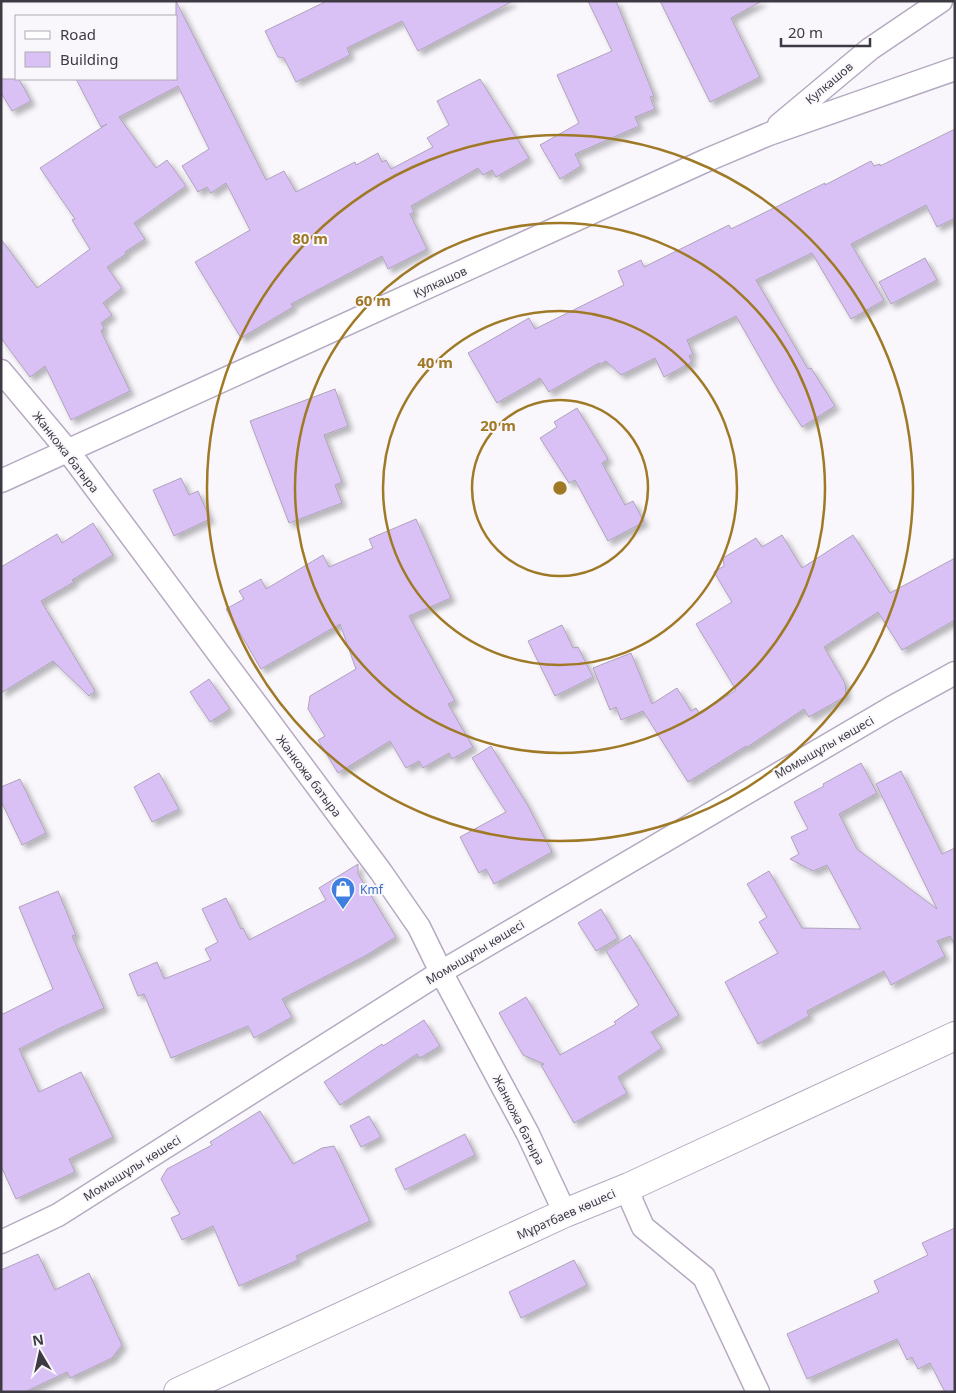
<svg xmlns="http://www.w3.org/2000/svg" width="956" height="1393" font-family="'Noto Sans',sans-serif">
<style>
.building{fill:#dac1f5;stroke:#aea3ba;filter:url(#shadow)}
.lines{fill:none;stroke-linecap:round;stroke-linejoin:round}
.street-casing{stroke:#b5aac1;stroke-width:25}
.secondary-casing{stroke:#b5aac1;stroke-width:30}
.street{stroke:#fff;stroke-width:22}
.secondary{stroke:#fff;stroke-width:28}
.ring{fill:none;stroke:#9f7926;stroke-width:2.5}
.labels{text-anchor:middle;dominant-baseline:central;stroke-width:4;stroke-linejoin:round;paint-order:stroke}
.street-label{font-size:12px;fill:#3e3a43;stroke:#f9f7fc}
.shop-label{font-size:12px;fill:#366cbe;stroke:#f9f7fc;text-anchor:start}
.centre{fill:#9f7926;stroke:#f9f7fc;stroke-width:2.5}
.ring-label{font-size:15px;text-anchor:middle;font-weight:bold;fill:#9f7926;stroke:#f9f7fc;stroke-width:4;stroke-linejoin:round;paint-order:stroke}
</style>
<defs>
<filter id="shadow"><feDropShadow dx="4.5" dy="4.5" stdDeviation="2.5" flood-color="#0004"/></filter>
</defs>
<rect width="100%" height="100%" fill="#f9f7fc"/>
<!-- building -->
<path class="building" d="M176 1 266 180 284 171 296 192 355 162 356 165 378 153 382 162 386 160 391 169 433 147 427 138 449 125 437 101 480 79 529 158 496 177 492 170 483 175 478 168 411 206 414 212 410 214 427 249 388 269 382 256 291 304 293 307 241 338 195 262 250 230 226 183 211 193 207 187 198 192 182 166 209 149 178 86 119 117 156 168 167 160 186 186 134 223 145 239 125 252 126 254 107 267 122 288 103 303 112 315 101 323 104 328 101 331 130 391 71 420 45 366 30 377 1 338V239L37 288 90 249 72 220 75 219 40 168 107 124 101 127 76 79H176Z
M327 1H513L418 51 402 21 347 48 350 55 296 82 284 58 278 57 265 31Z
M588 1H616L654 96 650 97 655 109 635 117 639 126 575 154 581 166 560 179 540 145 579 123 557 75 612 51Z
M660 1H762L731 18 760 77 710 102Z
M1 79H19L31 101 12 111 1 93Z
M955 129V218L937 227 926 205 851 244 884 300 851 319 812 253 756 280 808 369 811 368 835 406 802 427 779 391 736 316 687 340 693 354 689 356 692 362 664 377 655 358 621 375 606 361 601 364 599 363 549 392 540 378 497 403 468 353 529 318 535 329 624 285 618 271 641 260 644 267 729 225 731 229 825 183V185L871 161 874 166 880 164V166Z
M925 258 937 280 891 304 879 282Z
M335 389 348 426 324 435 342 482 335 485 342 503 289 523 250 421Z
M577 408 608 459 602 463 625 505 633 501 644 522 608 541 575 480 569 483 540 438 557 427 554 422Z
M181 478 189 495 198 491 210 519 174 536 153 490Z
M416 519 451 598 409 616 455 701 448 704 473 747 452 759 449 753 423 768 419 761 406 768 390 741 338 773 318 740 325 736 308 709 310 696 356 669 340 624 261 669 226 609 244 599 239 591 261 579 266 589 323 555 329 567 373 548 369 539Z
M93 523 113 555 72 580 74 582 41 601 95 691 89 696 53 661 1 693V567L57 534 62 543Z
M782 535 802 568 853 535 890 593 955 558V620L902 650 878 612 824 647 845 683 846 696 809 717 804 709 746 748V746L688 782 643 711 621 720 616 707 610 710 593 668 631 653 652 704 677 688 691 711 696 708 700 714 736 690 696 624 732 602 714 572 724 566 723 558 756 538 762 547Z
M562 625 573 648 578 647 593 677 555 696 528 641Z
M209 679 230 709 210 722 190 692Z
M491 746 527 804 552 852 494 884 486 869 479 873 460 837 506 812 472 758Z
M861 763 877 793 839 814 857 849 937 909 876 784 901 771 942 854 955 848V945L950 936 937 941 945 956 891 985 884 971 807 1011 809 1016 758 1044 725 982 778 953 759 922 767 917 747 884 769 871 802 928 861 929 827 865 813 871 790 859 799 854 791 837 808 829 794 802 824 786 823 784Z
M159 773 179 809 152 822 134 787Z
M20 779 46 833 22 845 1 801V787Z
M358 864V874L396 937 365 956 282 999 292 1017 254 1038 248 1026 171 1058 144 994 138 996 129 974 157 962 164 979 211 960 205 949 218 942 202 909 226 898 241 929 243 928 249 940 326 900 319 888Z
M58 891 76 935 72 936 104 1008 58 1029 19 1049 39 1092 81 1072 113 1137 69 1159 75 1172 16 1199 1 1166V1011L3 1014 53 989 19 907Z
M601 909 618 938 596 951 578 923Z
M630 935 679 1015 651 1032 662 1048 618 1077 627 1093 574 1123 541 1065 544 1064 523 1055 499 1013 526 997 560 1055 616 1024 614 1022 639 1005 606 951Z
M424 1020 440 1046 420 1058 417 1054 340 1105 324 1082 382 1044 383 1046Z
M260 1111 293 1164 322 1148 334 1146 370 1221 296 1256 298 1260 239 1286 213 1226 182 1240 171 1218 180 1214 161 1179 167 1169 212 1145 210 1142Z
M369 1116 381 1137 361 1147 350 1126Z
M465 1134 475 1155 405 1190 395 1169Z
M955 1228V1392H945L930 1363 918 1369 912 1357 907 1360 897 1339 807 1379 787 1334 879 1292 874 1281 928 1255 922 1243Z
M38 1254 55 1290 89 1273 122 1345 112 1358 70 1378 67 1372 25 1392H1V1270Z
M574 1260 587 1285 521 1318 509 1292Z"/>
<g class="lines">
<defs>
<path id="street" d="M779 125 870 49 941 1
M1 371 68 451 381 872 419 927 441 972 528 1134 565 1213
M1 481 707 160 769 134 955 69
M629 1187 632 1202 643 1227 704 1277 758 1392
M1 1242 58 1215 441 972 891 708 955 673"/>
<path id="secondary" d="M178 1392 565 1213 629 1187 955 1036"/>
</defs>
<!-- street casing -->
<use href="#street" class="street-casing"/>
<!-- secondary casing -->
<use href="#secondary" class="secondary-casing"/>
<!-- street -->
<use href="#street" class="street"/>
<!-- secondary -->
<use href="#secondary" class="secondary"/>
</g>
<!-- distance rings -->
<g class="ring">
<circle cx="560" cy="488" r="88"/>
<circle cx="560" cy="488" r="177"/>
<circle cx="560" cy="488" r="265"/>
<circle cx="560" cy="488" r="353"/>
</g>
<!-- icons -->
<defs>
<symbol id="shop-pin" viewBox="-11 -11 22 30"><path d="M0 17L-7.5 6A9.5 9.5 0 1 1 7.5 6Z" fill="#3f7fe0" stroke="#f9f7fc"/><path d="M-5-2.5h2.3a2.7 3.5 0 0 1 5.4 0H5L5.5 6h-11ZM-1.5-2.5h3a1.5 2.3 0 0 0-3 0Z" fill="#fff"/></symbol>
</defs>
<g fill-rule="evenodd">
<use href="#shop-pin" x="329" y="875" width="28" height="38"/>
</g>
<g class="labels">
<!-- street labels -->
<g class="street-label">
<text transform="translate(829 83) rotate(-40)">Кулкашов</text>
<text transform="translate(440 282) rotate(-25)">Кулкашов</text>
<text transform="translate(66 452) rotate(52)">Жанкожа батыра</text>
<text transform="translate(824 747) rotate(-30)">Момышұлы көшесі</text>
<text transform="translate(309 776) rotate(53)">Жанкожа батыра</text>
<text transform="translate(475 952) rotate(-31)">Момышұлы көшесі</text>
<text transform="translate(519 1120) rotate(63)">Жанкожа батыра</text>
<text transform="translate(132 1168) rotate(-32)">Момышұлы көшесі</text>
<text transform="translate(566 1214) rotate(-24)">Мұратбаев көшесі</text>
</g>
<!-- shop labels -->
<g class="shop-label">
<text x="360" y="889">Kmf</text>
</g>
</g>
<circle cx="560" cy="488" r="8" class="centre"/>
<g class="ring-label">
<text x="310" y="244">80 m</text>
<text x="373" y="306">60 m</text>
<text x="435" y="368">40 m</text>
<text x="498" y="431">20 m</text>
</g>
<!-- border -->
<rect width="956" height="1393" fill="none" stroke="#3e3a43" stroke-width="5"/>
<!-- legend -->
<rect x="15" y="15" width="162" height="65" fill="#f9f7fc" stroke="#aeabb2"/>
<rect x="25" y="31" width="25" height="8" fill="#ffffff" stroke="#aeabb2"/>
<text x="60" y="40" font-size="15" fill="#3e3a43">Road</text>
<rect x="25" y="52" width="25" height="15" fill="#dac1f5" stroke="#aeabb2"/>
<text x="60" y="65" font-size="15" fill="#3e3a43">Building</text>
<!-- north arrow -->
<g transform="translate(40 1353) rotate(351)" stroke="#f9f7fc" stroke-width="4" paint-order="stroke">
<path d="M0-4L9 19L0 12L-9 19Z" fill="#3e3a43"/>
<text y="-8" font-size="14" font-weight="bold" text-anchor="middle" fill="#3e3a43">N</text>
</g>
<!-- scale -->
<path d="M781 38v8h89v-8" fill="none" stroke="#3e3a43" stroke-width="2.5"/>
<text x="788" y="38" font-size="15" fill="#3e3a43" stroke="#f9f7fc" stroke-width="4" paint-order="stroke">20 m</text>
</svg>
